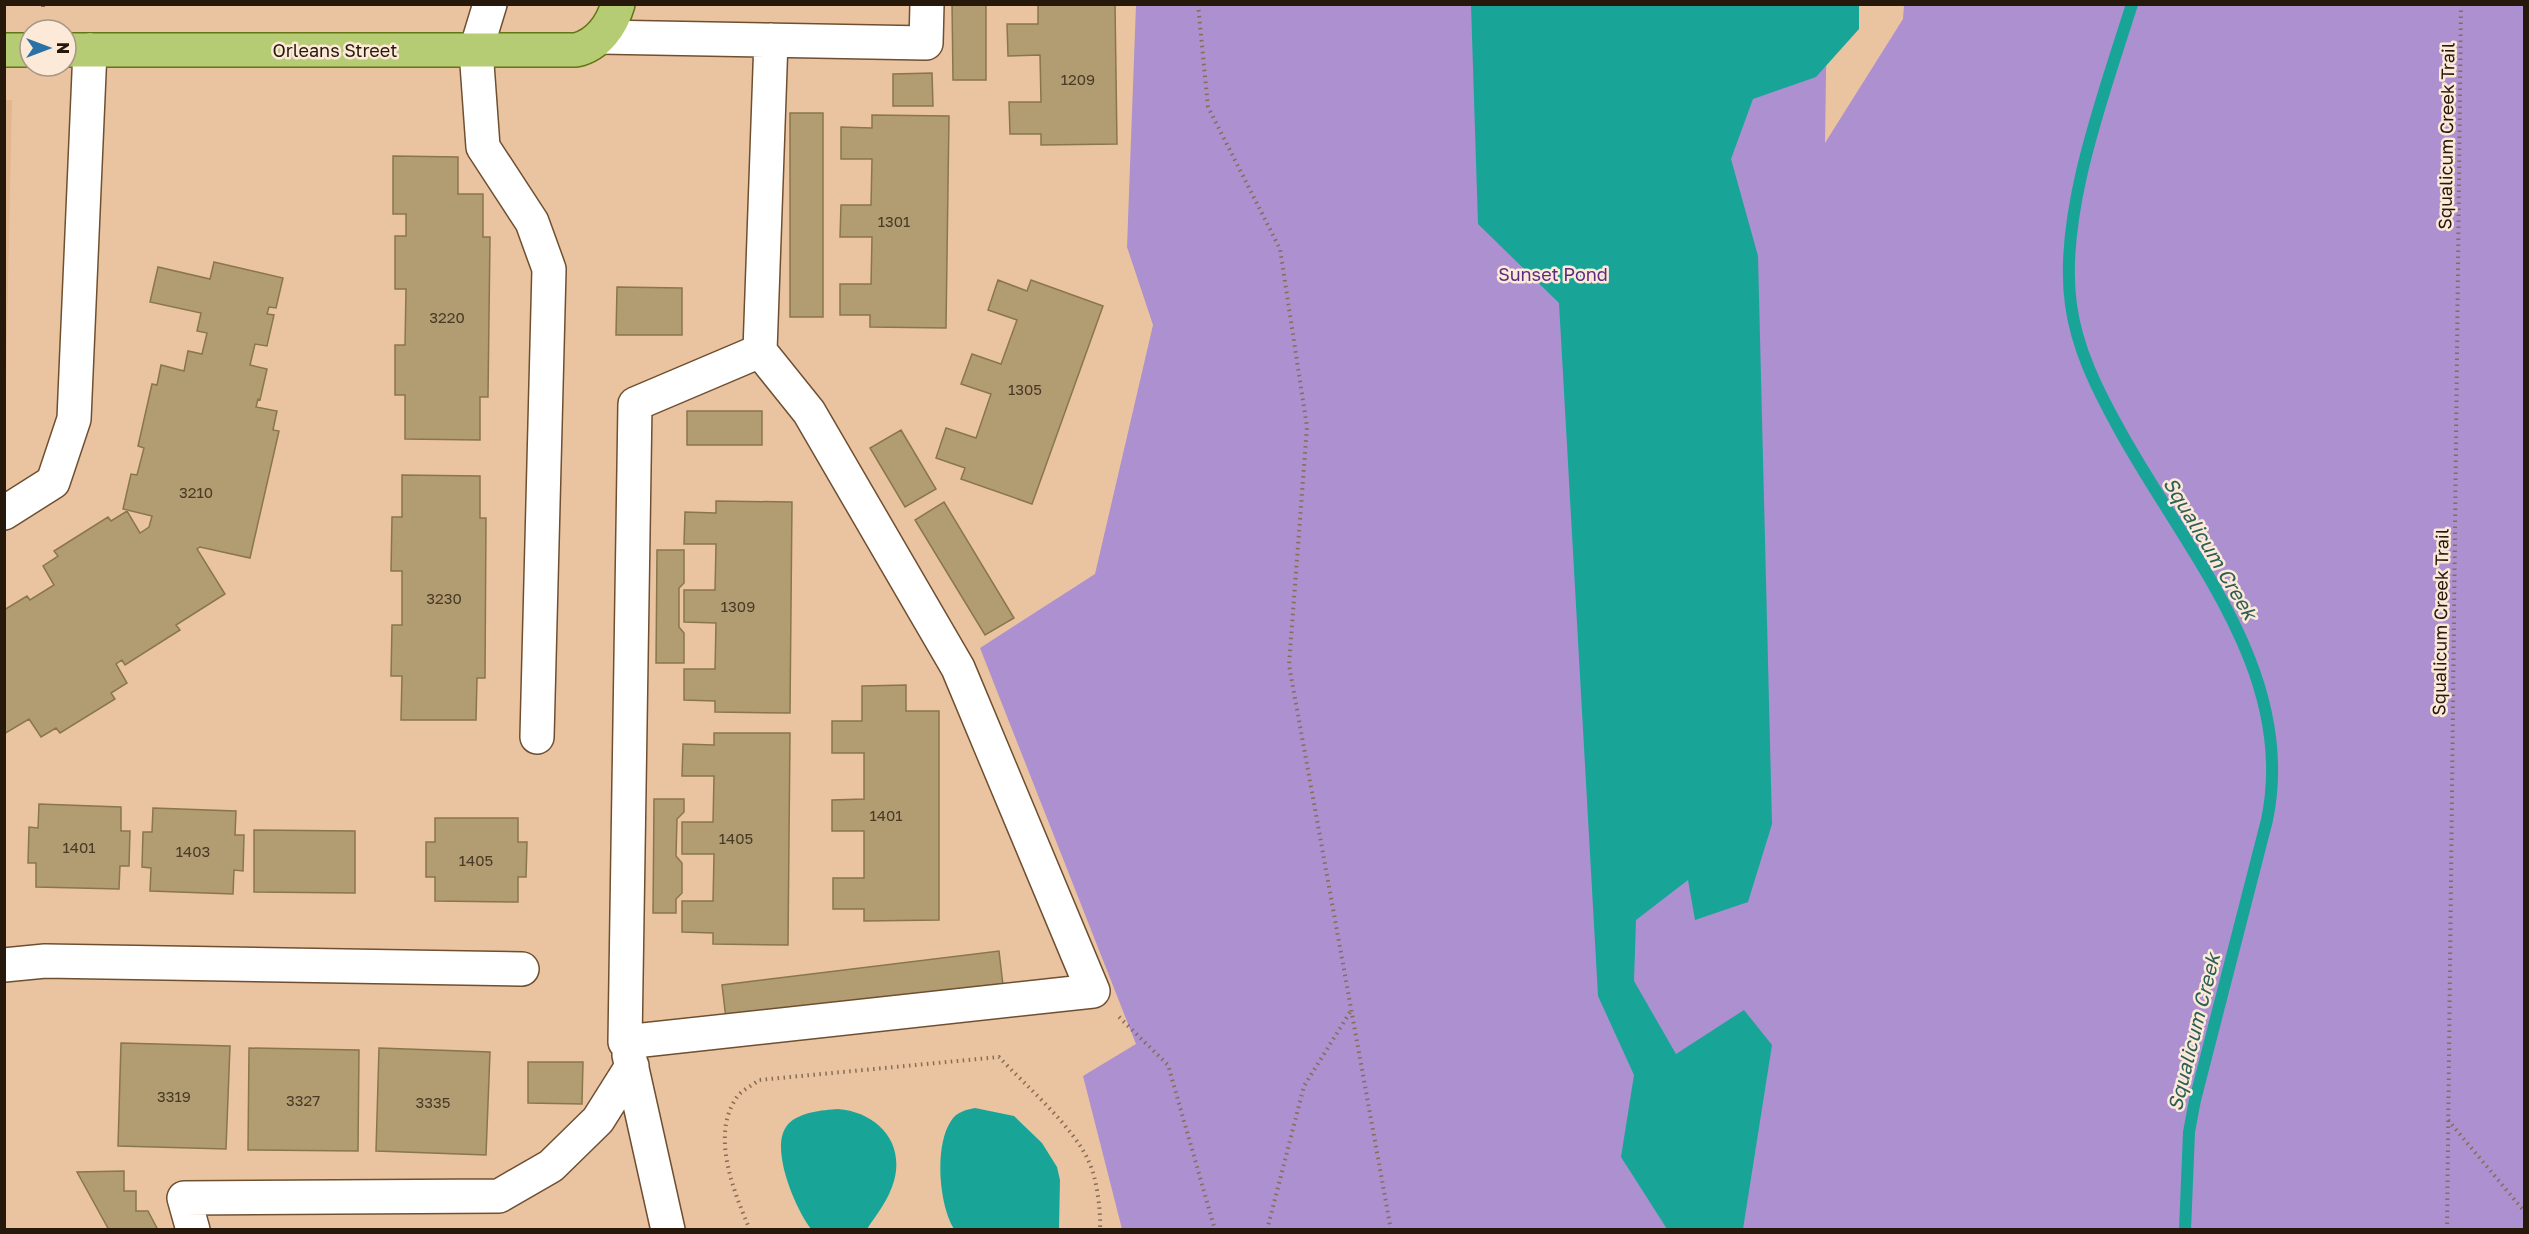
<svg xmlns="http://www.w3.org/2000/svg" width="2529" height="1234" font-family="'Golos Text',sans-serif">
<style>
.built{fill:#e1b78f}
.green{fill:#ac90cf}
.water{fill:#18a597}
.lines{fill:none;stroke-linecap:round;stroke-linejoin:round}
.stream{stroke:#18a597;stroke-width:12}
.building{fill:#b29c72;stroke:#8a764c;stroke-width:1.5}
.minor-casing{stroke:#6f4f30;stroke-width:36}
.major-casing{stroke:#627614;stroke-width:36}
.path{stroke:#876d56;stroke-width:4;stroke-dasharray:1.5 4.5;stroke-linecap:butt}
.minor{stroke:#fff;stroke-width:33}
.major{stroke:#b5cb74;stroke-width:33}
.labels{text-anchor:middle;dominant-baseline:central;stroke-width:5;stroke-linejoin:round;paint-order:stroke}
.number-label{font-size:15px;fill:#493a26}
.street-label{font-size:18px;fill:#26190c;stroke:#fce9d7}
.park-label{font-size:18px;fill:#582c83;stroke:#fce9d7}
.water-label{font-size:20px;font-style:italic;fill:#2b5e57;stroke:#fce9d7}
</style>
<rect width="100%" height="100%" fill="#eac4a1"/>
<!-- built -->
<path class="built" d="M5 100H12L5 425 4 100Z"/>
<!-- green -->
<path class="green" d="M1136 5H1827L1825 143 1903 19 1904 5H2524V1229H1122L1083 1076 1136 1044 980 648 1095 574 1153 325 1127 247Z"/>
<!-- water -->
<path class="water" d="M1471 5H1859V29L1816 77 1753 99 1731 159 1758 256 1772 824 1748 902 1695 920 1688 880 1636 920 1634 981 1676 1054 1744 1010 1772 1045 1743 1229H1667L1621 1157 1634 1075 1598 996 1559 303 1478 224Z
M975 1108 1014 1116 1042 1143 1057 1167 1060 1180 1059 1229H954C939 1205 934 1146 951 1121 956 1112 966 1110 975 1108Z
M838 1109C876 1112 905 1141 894 1181 889 1199 877 1214 867 1229H811C796 1210 770 1150 786 1127 796 1112 823 1110 838 1109Z"/>
<g class="lines">
<!-- stream -->
<path class="stream" d="M2132 4C2105 91 2058 214 2071 305 2077 349 2097 389 2118 427 2184 549 2298 671 2267 820L2195 1100 2189 1132 2185 1230"/>
</g>
<!-- building -->
<path class="building" d="M952 4H986V80H953Z
M1038 4H1115L1117 144 1041 145V134H1010L1009 102H1041L1040 55 1008 56 1007 24H1038Z
M932 73 933 106H893V74Z
M790 113H823V317H790Z
M872 115 949 116 946 328 870 327V315H840V284H871L872 237H840L841 205H871L872 159H841V127L872 128Z
M393 156 458 157V194H483V237H490L488 397H480V440L405 439V395H395V345H405L406 289H395V236H406V214H393Z
M214 262 283 278 276 308 269 307 267 314 274 315 267 346 255 344 250 365 267 369 260 400 258 399 256 407 277 411 273 430 279 431 250 558 200 547 197 549 225 594 176 625 180 630 125 665 122 660 116 664 127 683 111 693 115 699 60 733 56 728 41 737 29 719 4 734V610L27 596 30 600 54 585 43 566 58 556 54 551 108 517 111 521 127 511 140 533 149 527 152 516 123 509 131 474 137 475 144 448 138 446 152 384 157 385 161 365 184 371 188 351 202 354 207 333 197 331 201 313 150 302 158 267 210 279Z
M998 280 1027 291 1031 280 1103 306 1032 504 961 479 965 468 936 458 946 428 976 438 991 394 961 384 972 354 1001 364 1017 320 988 310Z
M617 287 682 288V335H616Z
M687 411H762V445H687Z
M901 430 936 489 905 507 870 448Z
M402 475 480 476V518H486L485 678H477L476 720H401L402 676H391L392 625H402V571H391L392 517H402Z
M716 501 792 502 790 713 715 712V701L684 700V669H715L716 623 684 622V590H715L716 544H684L685 512 716 513Z
M944 502 1014 618 985 635 915 520Z
M657 550H684V583L679 588V627L684 633V663H656Z
M906 685V711H939V920L864 921V909H833V878H864V831H832V800L864 799V753H832V721H862V686Z
M714 733H790L788 945 713 944V933L682 932V901H713L714 854H682V822H713L714 776H682L683 744 714 745Z
M654 799H684V812L677 819 676 856 682 863V893L676 899V913H653Z
M39 804 121 807V831H130L129 866H120L119 889 36 887V863H28L29 827 38 828Z
M153 808 236 811 235 835H244L243 871 234 870 233 894 150 891 151 868 142 867 143 832H152Z
M435 818H518V842H527L526 877H518V902L435 901V877H426V842H435Z
M254 830 355 831V893L254 892Z
M999 951 1003 985 726 1019 722 985Z
M121 1043 230 1046 226 1149 118 1146Z
M249 1048 359 1050 358 1151 248 1150Z
M379 1048 490 1052 486 1155 376 1151Z
M528 1062H583L582 1104 528 1103Z
M124 1171V1191H136V1211H148L158 1230H109L77 1172Z"/>
<g class="lines">
<defs>
<path id="minor" d="M490 4 476 50 483 147 532 222 549 269 537 737
M601 37 926 43 927 4
M760 351 635 404 625 1042 1093 991 958 668 809 412 760 351 771 40
M4 513 53 482 74 419 90 50
M4 965 45 961 522 969
M629 1055 668 1230
M193 1230 184 1198 499 1196 551 1166 598 1120 632 1066"/>
<path id="major" d="M4 50H30
M66 50H576C598 45 612 25 618 4"/>
</defs>
<!-- minor casing -->
<use href="#minor" class="minor-casing"/>
<!-- major casing -->
<use href="#major" class="major-casing"/>
<!-- path -->
<path class="path" d="M1198 4 1208 107 1280 249 1307 427 1289 665 1391 1230
M43 7V4
M1119 1017 1168 1065 1215 1230
M2448 1120 2524 1211
M750 1230C734 1192 710 1135 737 1097 742 1090 753 1085 759 1080L999 1057C1025 1085 1074 1127 1089 1162 1097 1179 1101 1211 1100 1230
M1267 1230 1304 1086 1352 1009
M2447 1230 2461 4"/>
<!-- minor -->
<use href="#minor" class="minor"/>
<!-- major -->
<use href="#major" class="major"/>
</g>
<g class="labels">
<!-- number labels -->
<g class="number-label">
<text x="1078" y="79">1209</text>
<text x="894" y="221">1301</text>
<text x="447" y="317">3220</text>
<text x="1025" y="389">1305</text>
<text x="196" y="492">3210</text>
<text x="444" y="598">3230</text>
<text x="738" y="606">1309</text>
<text x="886" y="815">1401</text>
<text x="736" y="838">1405</text>
<text x="79" y="847">1401</text>
<text x="193" y="851">1403</text>
<text x="476" y="860">1405</text>
<text x="174" y="1096">3319</text>
<text x="303" y="1100">3327</text>
<text x="433" y="1102">3335</text>
</g>
<!-- street labels -->
<g class="street-label">
<text x="335" y="50">Orleans Street</text>
<text transform="translate(2446 136) rotate(-89)">Squalicum Creek Trail</text>
<text transform="translate(2440 622) rotate(-89)">Squalicum Creek Trail</text>
</g>
<!-- park labels -->
<g class="park-label">
<text x="1553" y="274">Sunset Pond</text>
</g>
<!-- water labels -->
<g class="water-label">
<text transform="translate(2211 548) rotate(59)">Squalicum Creek</text>
<text transform="translate(2193 1032) rotate(-76)">Squalicum Creek</text>
</g>
</g>
<!-- border -->
<rect width="2529" height="1234" fill="none" stroke="#26190c" stroke-width="12"/>
<!-- north arrow -->
<g transform="translate(48 48) rotate(90)"><circle r="28" fill="#fce9d7" stroke="#a69686" stroke-width="1.5"/>
<path d="M0-4.5L10 22L0 15L-10 22Z" fill="#2a72a6"/>
<text y="-9" font-size="16" font-weight="bold" text-anchor="middle" fill="#26190c">N</text>
</g>
</svg>
